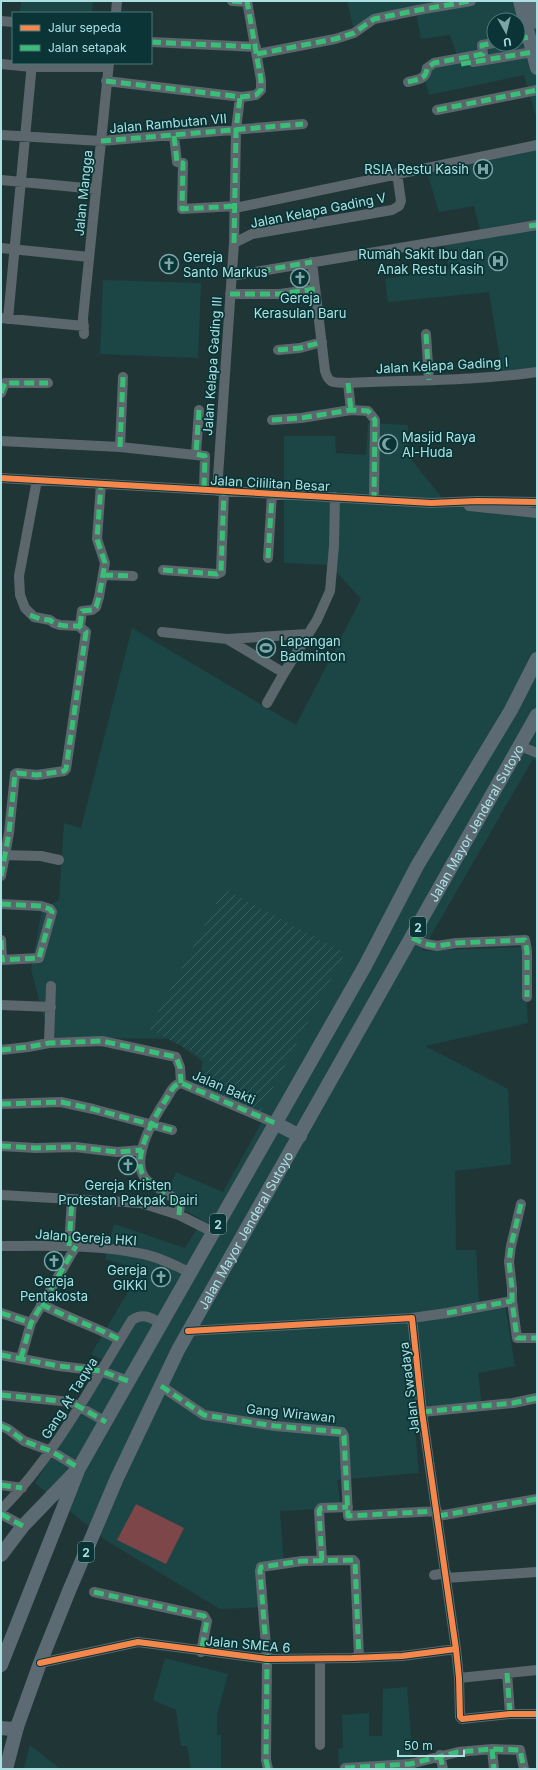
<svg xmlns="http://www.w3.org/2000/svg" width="538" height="1770" font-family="Inter,sans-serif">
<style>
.built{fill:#1c4546;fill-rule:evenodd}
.industrial{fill:url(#industrial-furrows)}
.pitch{fill:#7d4648}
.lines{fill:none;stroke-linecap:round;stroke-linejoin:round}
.minor{stroke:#5c666d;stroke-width:10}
.highway{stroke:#5c6a73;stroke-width:14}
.quiet{stroke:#3abd76;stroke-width:5;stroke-dasharray:10 5;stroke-linecap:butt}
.cycleway-casing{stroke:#0a3435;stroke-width:8}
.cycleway{stroke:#f5874c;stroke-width:6}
.labels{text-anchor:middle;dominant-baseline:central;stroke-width:3.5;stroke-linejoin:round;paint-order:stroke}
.shield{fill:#0a3435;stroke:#7badaf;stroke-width:1}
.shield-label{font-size:12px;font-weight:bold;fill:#ace1e3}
.street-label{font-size:13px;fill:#ace1e3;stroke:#0a3435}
.poi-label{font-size:13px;fill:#ace1e3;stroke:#0a3435;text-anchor:end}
</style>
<defs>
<pattern id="industrial-furrows" width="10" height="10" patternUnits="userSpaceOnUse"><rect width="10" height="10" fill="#1c4546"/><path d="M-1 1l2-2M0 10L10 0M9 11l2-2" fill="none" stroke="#3a6061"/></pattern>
</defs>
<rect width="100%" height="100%" fill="#203636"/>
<!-- built -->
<path class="built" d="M21 1H93L92 13H20Z
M347 1H537V120L524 75 429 95 421 65 457 56 450 35 421 39 416 13 353 26ZM494 20H518V44H494Z
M537 145V375L503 377 489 292 388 302 385 279 449 269 444 242 482 239 474 206 439 212 426 169Z
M103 280 201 283 198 358 100 354Z
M368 423 408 425 407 454 442 498H537V761L533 759 422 951 523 947 528 1023 425 1046 508 1089 511 1164 455 1171 456 1250H476L479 1301 504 1299 515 1366 478 1373 482 1409 414 1417 419 1473 337 1480 341 1508 280 1511 284 1564 262 1565 266 1607 220 1609 107 1541 35 1483 111 1364 91 1354 141 1270 105 1259 114 1224 185 1248 202 1220 164 1199 176 1172 223 1192 264 1118 200 1094 202 1061 172 1039 49 1037 31 969 42 910 59 900 64 823 81 828 132 628 296 725 361 599 330 565 284 563V436H335L336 453 366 455Z
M165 1658 228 1674 217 1715V1735H221V1769H191L187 1746H181L176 1710 153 1700Z
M407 1687 413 1761 358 1766H339L338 1749 343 1748 342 1715 369 1713V1736H382L383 1689Z
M30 1745 60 1769H24Z"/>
<!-- industrial -->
<path class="industrial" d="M224 889 345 953 256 1119 196 1087 210 1061 149 1029Z"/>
<!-- pitch -->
<path class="pitch" d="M136 1504 184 1528 166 1564 117 1540Z"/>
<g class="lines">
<!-- minor -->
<path class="minor" d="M232 1 247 2
M116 13 117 1
M1 21 13 22
M518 39 529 37
M151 42 256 47
M257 54 335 39 354 33 374 19 418 10 471 1
M473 62 533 52
M1 64 32 67H108
M106 81 242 97 256 95 261 90V80L247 1
M408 82C418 79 426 80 427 68L434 63 483 54 482 45 494 43
M437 110 537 90
M1 135 101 141 303 124
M174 136 177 162 183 163 182 209 235 206
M1 180 96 189
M235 208 537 145
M234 243 252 234 392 210 399 206 401 201 397 173
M1 248 89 257
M312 262 325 371C329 385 335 382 348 383 411 380 474 381 537 372
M231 276 537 225
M230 294H280L315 289
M1 318 84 326
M8 319 32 63
M84 334 83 318 109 63
M426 334 429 380
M278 350 300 348 322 342
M348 383 351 410
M1 393 5 383H48
M272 420 301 418 351 410 368 411 375 420 374 499
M1 441 120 447 205 456 204 490
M120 447 123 377
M196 454 199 410
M1 478 431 503 477 501 537 502
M37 480 19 576 20 595 25 608 34 617 50 620 54 623 60 625 80 626
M217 491 234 243 236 130 240 97
M469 506 537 513
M268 558 272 494
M163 570 217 574 221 572 224 491
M103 575 133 576
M80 626 82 611 92 610 96 607 99 597 105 563 97 539 101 484
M162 632 227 639 284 673 317 620 330 591 334 546 335 497
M227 639 307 634
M267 703 284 673
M520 746 537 753
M1 855 41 856 59 860
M1 876 9 833 15 774 17 773 37 775 64 771 66 769 86 632 81 628 80 626
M1 904 41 906 50 909 52 912 39 958 1 960
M412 938 426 944 437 946 456 943 525 940 527 951V997
M1 940 2 960
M1 1005 51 1007
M49 1043 51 986
M1 1050 28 1047 49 1043 102 1041 176 1057 180 1067 181 1083
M1 1104 61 1102 93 1109 172 1130
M1 1146 36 1148 75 1147 117 1152 142 1150
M1 1195 141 1203 179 1215 213 1232
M521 1204 511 1246 509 1262 512 1288V1301L517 1338H537
M179 1215 180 1203C175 1199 170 1195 165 1192 156 1186 146 1183 142 1173 134 1153 155 1116 165 1101 170 1094 172 1085 181 1083L275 1123
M1 1246C48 1246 97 1244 143 1254 159 1257 174 1265 189 1272
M69 1246 72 1199
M41 1304C67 1318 95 1326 120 1340
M1 1313 31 1323
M412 1318 447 1313 512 1301
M188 1331 412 1318 422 1412 456 1649 459 1678 460 1717 462 1719 510 1714H537
M1 1355 59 1366 101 1371 128 1381
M21 1358 31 1323 76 1246
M161 1386 204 1415 275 1426 342 1432 344 1436 348 1516 437 1511
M1 1395 71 1402 106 1422
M422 1412 513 1403 537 1398
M1 1426 8 1429 24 1441 51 1451 79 1468
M1 1485 22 1488
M1 1510C56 1454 91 1386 132 1320 143 1313 151 1317 161 1324
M1 1514 23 1526
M438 1516 537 1499
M322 1561 319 1511 321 1508 348 1507
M434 1575 446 1573
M446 1578 537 1572
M94 1592 204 1616 207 1621 201 1652
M320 1659V1745
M40 1663 138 1642 267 1659 352 1658 402 1656 456 1649
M507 1673 510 1714
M459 1678 537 1670
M492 1749 494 1769
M440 1755 443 1769
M345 1768 410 1764 458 1752 492 1749 520 1750 524 1769
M268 1769 266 1760 267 1659 260 1571 261 1567 302 1561 353 1560 355 1562 359 1658"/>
<!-- highway -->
<g class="highway">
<path d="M520 1 537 68"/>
<path d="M532 1 537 22"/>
<path d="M275 1123 300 1136"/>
<path d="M1 1555 23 1526 75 1472"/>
<path d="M1 1665 79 1468 365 966 417 866 511 710 537 659"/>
<path d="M1 1728 11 1729 17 1727"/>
<path id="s1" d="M6 1769 17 1727 40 1663 69 1591 117 1478 178 1350 537 715"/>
</g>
<!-- quiet -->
<path class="quiet" d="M232 1 247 2
M518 39 529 37
M151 42 256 47
M257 54 335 39 354 33 374 19 418 10 471 1
M461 64 533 52
M106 81 242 97 256 95 261 90V80L247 1
M408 82C418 79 426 80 427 68L434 63 483 54 482 45 494 43
M437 110 537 90
M174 136 177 162 183 163 182 209 235 206
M101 141 303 124
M529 226 537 225
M234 243 236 130 240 97
M231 276 312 262
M230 294H280L315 289
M426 334 429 380
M278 350 300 348 322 342
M348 383 351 410
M1 393 5 383H48
M199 410 196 454 205 456 204 490
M272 420 301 418 351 410 368 411 375 420 374 499
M120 447 123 377
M268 558 272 494
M163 570 217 574 221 572 224 491
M103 575 133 576
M30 615 40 619 50 620C58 627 70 626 80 626
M80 626 82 611 92 610 96 607 99 597 105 563 97 539 101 484
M1 876 9 833 15 774 17 773 37 775 64 771 66 769 86 632 81 628 80 626
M1 904 41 906 50 909 52 912 39 958 1 960
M412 938 426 944 437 946 456 943 525 940 527 951V997
M1 940 2 960
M1 1050 28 1047 49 1043 102 1041 176 1057 180 1067 181 1083
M1 1104 61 1102 93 1109 172 1130
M1 1146 36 1148 75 1147 117 1152 142 1150
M521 1204 511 1246 509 1262 512 1288V1301L517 1338H537
M179 1215 180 1203C175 1199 170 1195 165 1192 156 1186 146 1183 142 1173 134 1153 155 1116 165 1101 170 1094 172 1085 181 1083L275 1123
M69 1246 72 1199
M41 1304C67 1318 95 1326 120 1340
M1 1313 31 1323
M447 1313 512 1301
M1 1355 59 1366 101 1371 128 1381
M21 1358 31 1323 76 1246
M161 1386 204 1415 275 1426 342 1432 344 1436 348 1516 437 1511
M1 1395 71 1402 106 1422
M422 1412 513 1403 537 1398
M1 1426 8 1429 24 1441 51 1451 79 1468
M1 1485 22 1488
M1 1514 23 1526
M438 1516 537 1499
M322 1561 319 1511 321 1508 348 1507
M94 1592 204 1616 207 1621 201 1652
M507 1673 510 1714
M492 1749 494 1769
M440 1755 443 1769
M345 1768 410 1764 458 1752 492 1749 520 1750 524 1769
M268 1769 266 1760 267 1659 260 1571 261 1567 302 1561 353 1560 355 1562 359 1658"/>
<defs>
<path id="cycleway" d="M1 478 431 503 477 501 537 502
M188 1331 412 1318 422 1412 456 1649 459 1678 460 1717 462 1719 510 1714H537
M40 1663 138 1642 267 1659 352 1658 402 1656 456 1649"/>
</defs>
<!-- cycleway casing -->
<use href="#cycleway" class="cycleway-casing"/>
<!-- cycleway -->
<use href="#cycleway" class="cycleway"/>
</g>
<!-- icons -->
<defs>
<symbol id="hospital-ring" viewBox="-11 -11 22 22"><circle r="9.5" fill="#0a3435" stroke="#7ba5a6" stroke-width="1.5"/><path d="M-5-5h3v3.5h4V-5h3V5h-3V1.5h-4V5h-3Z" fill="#7ba5a6"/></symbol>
<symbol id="church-ring" viewBox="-11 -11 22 22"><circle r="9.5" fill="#0a3435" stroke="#7ba5a6" stroke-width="1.5"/><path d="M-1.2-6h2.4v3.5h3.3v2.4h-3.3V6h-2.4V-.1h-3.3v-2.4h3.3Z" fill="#7ba5a6"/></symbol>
<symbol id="mosque-ring" viewBox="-11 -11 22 22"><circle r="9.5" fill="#0a3435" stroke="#7ba5a6" stroke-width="1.5"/><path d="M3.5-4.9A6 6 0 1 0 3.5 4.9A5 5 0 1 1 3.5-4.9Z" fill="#7ba5a6"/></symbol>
<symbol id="stadium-ring" viewBox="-11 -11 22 22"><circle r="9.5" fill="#0a3435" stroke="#7ba5a6" stroke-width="1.5"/><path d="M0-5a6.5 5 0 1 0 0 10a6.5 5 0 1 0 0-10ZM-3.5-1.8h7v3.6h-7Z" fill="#7ba5a6"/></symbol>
</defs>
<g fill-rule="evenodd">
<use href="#hospital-ring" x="472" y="158" width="22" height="22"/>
<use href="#hospital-ring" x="487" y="250" width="22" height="22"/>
<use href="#church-ring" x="158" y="253" width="22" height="22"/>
<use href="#church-ring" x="289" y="267" width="22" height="22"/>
<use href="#mosque-ring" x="377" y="433" width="22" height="22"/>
<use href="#stadium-ring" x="255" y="637" width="22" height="22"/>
<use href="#church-ring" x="117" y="1154" width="22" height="22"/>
<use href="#church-ring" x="43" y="1250" width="22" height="22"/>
<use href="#church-ring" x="150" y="1266" width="22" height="22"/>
</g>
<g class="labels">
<!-- shield labels -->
<g class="shield">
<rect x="410" y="917" width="16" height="20" rx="3"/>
<rect x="210" y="1214" width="16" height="20" rx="3"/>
<rect x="78" y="1542" width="16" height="20" rx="3"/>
</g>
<g class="shield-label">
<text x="418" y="927">2</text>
<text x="218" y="1224">2</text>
<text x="86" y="1552">2</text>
</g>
<!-- street labels -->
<g class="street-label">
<text transform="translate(168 123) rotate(-5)">Jalan Rambutan VII</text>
<text transform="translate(83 193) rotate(-84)">Jalan Mangga</text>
<text transform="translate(318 210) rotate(-11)">Jalan Kelapa Gading V</text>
<text transform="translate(442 365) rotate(-3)">Jalan Kelapa Gading I</text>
<text transform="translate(212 366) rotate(-86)">Jalan Kelapa Gading III</text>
<text transform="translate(270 483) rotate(3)">Jalan Cililitan Besar</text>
<text stroke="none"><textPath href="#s1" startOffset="1059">Jalan Mayor Jenderal Sutoyo</textPath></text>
<text transform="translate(224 1087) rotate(23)">Jalan Bakti</text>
<text stroke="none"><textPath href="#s1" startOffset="591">Jalan Mayor Jenderal Sutoyo</textPath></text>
<text transform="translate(86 1237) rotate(4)">Jalan Gereja HKI</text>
<text transform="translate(409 1388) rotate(-97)">Jalan Swadaya</text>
<text transform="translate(69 1398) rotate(-58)">Gang At Taqwa</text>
<text transform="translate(291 1413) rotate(6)">Gang Wirawan</text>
<text transform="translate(248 1644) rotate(5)">Jalan SMEA 6</text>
</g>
<!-- poi labels -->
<g class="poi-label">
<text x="469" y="169">RSIA Restu Kasih</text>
<text x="484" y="254">Rumah Sakit Ibu dan<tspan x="484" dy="15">Anak Restu Kasih</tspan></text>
<text x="183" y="257" text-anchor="start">Gereja<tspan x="183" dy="15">Santo Markus</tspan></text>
<text x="300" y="298" text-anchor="middle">Gereja<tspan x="300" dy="15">Kerasulan Baru</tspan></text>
<text x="402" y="437" text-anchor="start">Masjid Raya<tspan x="402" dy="15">Al-Huda</tspan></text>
<text x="280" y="641" text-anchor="start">Lapangan<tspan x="280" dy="15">Badminton</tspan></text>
<text x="128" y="1185" text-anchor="middle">Gereja Kristen<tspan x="128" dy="15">Protestan Pakpak Dairi</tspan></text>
<text x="147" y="1270">Gereja<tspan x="147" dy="15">GIKKI</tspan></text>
<text x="54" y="1281" text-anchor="middle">Gereja<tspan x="54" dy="15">Pentakosta</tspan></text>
</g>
</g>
<!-- border -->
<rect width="538" height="1770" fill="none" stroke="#ace1e3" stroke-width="4"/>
<!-- legend -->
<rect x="12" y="12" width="140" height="52" fill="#0a3435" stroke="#4b797b"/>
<rect x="20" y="25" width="20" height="6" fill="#f5874c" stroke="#4b797b"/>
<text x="48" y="32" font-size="12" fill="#ace1e3">Jalur sepeda</text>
<rect x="20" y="45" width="20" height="6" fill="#3abd76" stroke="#4b797b"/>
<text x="48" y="52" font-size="12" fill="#ace1e3">Jalan setapak</text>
<!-- north arrow -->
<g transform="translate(506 32) rotate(172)"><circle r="19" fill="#0a3435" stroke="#4b797b"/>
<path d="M0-3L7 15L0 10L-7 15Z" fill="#7ba5a6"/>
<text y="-6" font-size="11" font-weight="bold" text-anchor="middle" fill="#ace1e3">U</text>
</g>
<!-- scale -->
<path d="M398 1750v6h66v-6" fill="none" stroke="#ace1e3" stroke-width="2"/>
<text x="404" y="1750" font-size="12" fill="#ace1e3" stroke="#0a3435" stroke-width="3" paint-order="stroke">50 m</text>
</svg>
